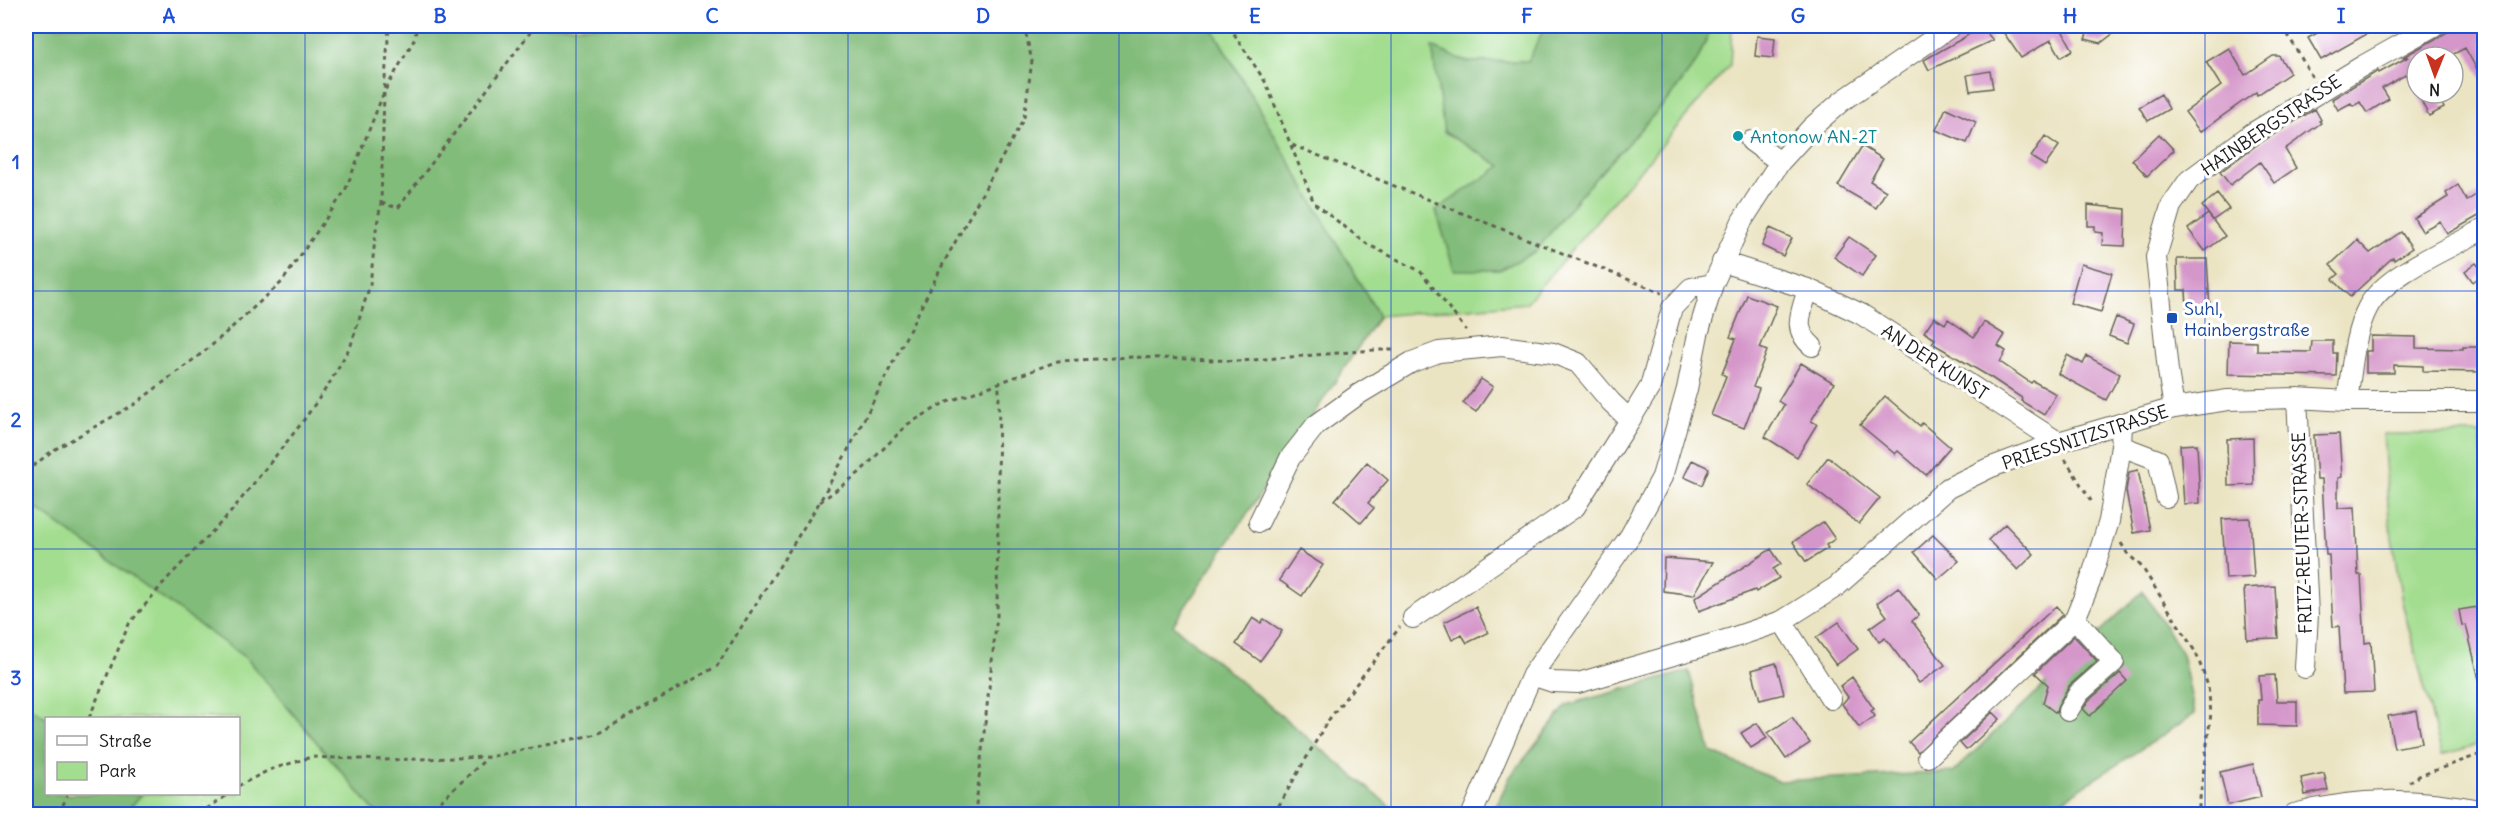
<svg xmlns="http://www.w3.org/2000/svg" width="2510" height="840" font-family="Delius,sans-serif">
<style>
.green{fill:#a3dd8f;stroke:#607c56;stroke-width:1.5}
.forest{fill:#82bc7a;stroke:#4f6c4b;stroke-width:1.5}
.lines{fill:none;stroke-linecap:round;stroke-linejoin:round}
.stream{stroke:#3bacb7;stroke-width:5}
.building{fill:#d597ca}
.minor-casing{stroke:#646256;stroke-width:22}
.path{stroke:#646256;stroke-width:3;stroke-dasharray:4.5 4.5;stroke-linecap:butt}
.minor{stroke:#fff;stroke-width:20}
.grid{fill:none;stroke:#1d4ed8;stroke-width:1.5;stroke-opacity:0.55}
.culture-dot{fill:#0f9aa8;stroke:#fff;stroke-width:2}
.transit-dot{fill:#1a4fb4;stroke:#fff;stroke-width:2}
.labels{text-anchor:middle;dominant-baseline:central;stroke-width:6;stroke-linejoin:round;paint-order:stroke}
.street-label{font-size:18px;fill:#1c1c1c;stroke:#fff}
.culture-label{font-size:18px;fill:#0d838f;stroke:#fff;text-anchor:start}
.transit-label{font-size:18px;fill:#164399;stroke:#fff;text-anchor:start}
.neatline{fill:none;stroke:#1d4ed8;stroke-width:2}
.grid-label{font-size:20px;text-anchor:middle;font-weight:bold;fill:#1d4ed8}
</style>
<rect width="100%" height="100%" fill="#fff"/>
<filter id="ink" filterUnits="userSpaceOnUse"><feTurbulence type="fractalNoise" baseFrequency=".0167" numOctaves="2"/><feDisplacementMap in="SourceGraphic" scale="12" xChannelSelector="R" yChannelSelector="G"/><feConvolveMatrix kernelMatrix="1 2 1 2 8 2 1 2 1" color-interpolation-filters="sRGB"/></filter>
<filter id="wash" filterUnits="userSpaceOnUse"><feTurbulence type="fractalNoise" baseFrequency=".008" numOctaves="4" result="noise"/><feDisplacementMap in="SourceGraphic" scale="24" xChannelSelector="R" yChannelSelector="G"/><feGaussianBlur stdDeviation="1.35" result="paint"/><feColorMatrix in="noise" values="0 0 0 0 0 0 0 0 0 0 0 0 0 0 0 0 0 1.4 0 .05"/><feComposite in="paint" operator="in"/></filter>
<g filter="url(#wash)">
<rect width="100%" height="100%" fill="#ebe4c3"/>
<!-- green -->
<path class="green" d="M1211 26H1545L1529 61 1467 62 1433 48 1501 166 1436 210 1454 269 1499 270 1536 251 1581 194 1671 96 1697 61 1712 26H1732L1730 65 1526 303 1379 316Z
M2383 434H2480L2484 468V743L2442 755 2402 602 2389 518Z
M26 501 247 659 377 814H124L142 794H238V718H47L26 704Z"/>
<!-- forest -->
<path class="forest" d="M26 26H1211L1379 316 1173 625 1399 814H377L247 659 26 501Z
M1545 26H1712L1697 61 1671 96 1581 194 1536 251 1500 270H1454L1436 210 1501 166 1444 132 1432 47 1467 62 1528 61Z
M2143 591 2182 654 2195 714 2041 814H1492L1510 777 1567 705 1689 671 1711 752 1778 781 1953 772Z
M26 704 47 718 46 794H142L124 814H26Z"/>
<g class="lines">
<!-- stream -->
<path class="stream" d="M2363 814 2374 812 2425 814"/>
</g>
<g id="blocks">
<!-- building -->
<path class="building" d="M1980 26 1993 40 1929 70 1924 60 1965 37Z
M1999 26H2074L2063 32 2073 50 2061 57 2051 40 2021 58Z
M2090 26H2105L2115 32 2101 43 2085 39Z
M2330 26H2381L2321 60 2308 38Z
M2458 26H2484V82L2465 48 2448 57H2417V93H2436L2444 108 2429 116 2407 74 2382 88 2389 99 2367 113 2360 102 2353 106 2351 103 2338 110 2332 99 2378 71 2379 73 2408 57H2403Z
M1757 36 1775 38 1773 58 1755 56Z
M2229 48 2245 75 2273 56H2279L2290 73 2257 95 2256 92 2200 132 2185 112 2221 86 2206 62Z
M1990 71 1993 88 1970 91 1967 75Z
M2161 94 2169 109 2148 121 2139 107Z
M1946 108 1976 122 1967 143 1936 130Z
M2315 109 2321 120 2319 121 2321 123 2285 149 2296 168 2274 183 2260 162 2230 185 2220 172 2258 144Z
M2159 134 2174 150 2147 176 2132 160Z
M2045 136 2059 146 2045 166 2031 157Z
M1862 146 1883 159 1870 181 1886 191 1876 208 1838 186Z
M2458 185 2467 201 2484 189V213L2447 234 2440 221 2422 231 2414 218 2448 197 2446 193Z
M2217 194 2229 209 2213 220 2202 206Z
M2088 205 2126 209 2125 246 2102 245 2103 233 2095 232V226H2088Z
M2208 214 2225 236 2205 251 2188 229Z
M1770 228 1792 238 1783 256 1762 246Z
M2401 232 2412 248 2394 260 2393 257 2350 297 2333 279 2339 274 2330 265 2357 240 2370 253Z
M1849 237 1876 255 1862 276 1834 257Z
M2177 259H2207L2210 309H2187L2186 290H2178Z
M2476 263 2484 273 2473 282 2465 271Z
M2081 264 2112 273 2101 312 2070 303Z
M1747 295 1777 306 1760 348 1767 351 1753 387 1759 389 1744 428 1711 415 1726 376 1722 374 1736 339 1730 337Z
M1934 317 1945 324 1948 319 1974 337 1984 322 2005 335 1998 346 2006 351 2000 362 2031 383 2033 381 2056 394 2044 415 2021 401 2022 398 1990 377 1932 343 1935 339 1924 332Z
M2116 317 2134 324 2127 343 2109 336Z
M2371 336 2416 337V348L2463 349V347H2484V372L2423 371V366L2394 365V373H2366V351H2371Z
M2229 341 2257 342V351L2311 352 2312 341H2333V353H2337L2336 376 2228 374Z
M2067 355 2083 364 2087 356 2120 374 2106 400 2058 374Z
M1801 363 1834 383 1811 421 1817 424 1797 457 1765 437 1784 405 1778 401Z
M1481 379 1493 387 1476 412 1463 403Z
M1885 396 1920 426 1922 423 1950 447 1926 475 1898 451 1895 454 1860 425Z
M2339 434 2342 477 2338 478V508L2355 507 2358 575H2361L2365 643 2371 642 2374 692 2343 693 2339 626 2333 627 2329 555H2326L2322 479H2317L2314 435Z
M2253 438 2254 485 2228 486 2227 439Z
M2197 444 2200 503 2184 504 2180 445Z
M1828 457 1880 498 1859 524 1807 484Z
M1692 460 1709 468 1702 485 1684 477Z
M1367 462 1388 480 1368 503 1374 508 1361 523 1335 500Z
M2138 470 2150 530 2134 533 2126 491 2129 472Z
M2250 518 2254 577 2226 579 2222 519Z
M1823 522 1835 539 1826 545 1828 548 1806 562 1793 542Z
M2005 524 2034 554 2018 570 1988 540Z
M1933 535 1959 561 1938 579 1914 552Z
M1771 549 1781 564 1773 569 1779 578 1756 592 1755 590 1699 611 1695 598Z
M1299 550 1323 565 1302 596 1279 580Z
M1664 558 1713 562 1694 595 1663 591Z
M2275 586 2278 638 2247 639 2244 588Z
M1898 587 1919 615 1912 621 1945 665 1919 683 1885 638 1879 642 1870 628 1887 616 1877 603Z
M2056 606 2063 614 1918 752 1909 742Z
M2484 606V678L2479 679 2466 625 2462 626 2459 610Z
M1476 607 1488 633 1467 643 1462 635 1452 640 1444 622Z
M1253 618 1261 623 1264 619 1282 631 1260 661 1236 644Z
M1839 622 1858 649 1836 665 1816 638Z
M2074 636 2097 661 2069 686 2058 705 2056 713 2043 703 2048 685 2035 673Z
M1776 663 1784 694 1760 700 1752 670Z
M2120 673 2127 681 2090 716 2083 709 2088 701Z
M2275 675 2277 701H2297V726L2258 725V700H2261L2259 676Z
M1852 677 1874 709 1871 711 1875 716 1859 727 1842 704 1848 697 1840 686Z
M2416 711 2422 743 2394 748 2388 716Z
M1993 712 2000 719 1966 750 1960 743Z
M1792 717 1810 743 1786 759 1768 733Z
M1757 723 1767 738 1751 748 1741 733Z
M2253 764 2261 797 2228 805 2220 772Z
M2324 773 2328 790 2305 795 2301 778Z"/>
</g>
</g>
<g filter="url(#ink)">
<use href="#blocks" fill-opacity="0" stroke="#646256" stroke-width="1.5"/>
<g class="lines">
<defs>
<path id="minor" d="M1751 141 1780 162
M1722 262 1808 289 1861 314 2058 442
M1808 289C1802 312 1791 328 1812 346
M2297 398 2308 614 2305 668
M2347 401C2352 371 2353 335 2368 307 2385 274 2451 248 2484 229
M2174 408 2168 371 2156 257 2171 206 2189 180 2251 134 2364 65 2434 26
M2121 446 2158 460 2166 497
M1259 522 1290 458 1316 425 1359 394 1412 362 1439 352 1502 346 1553 353 1578 363 1611 402 1630 420 1650 387 1672 308 1691 288 1713 284
M1413 618 1575 507 1630 420
M1782 621 1831 699
M1532 675 1553 682 1578 683 1732 638 1782 621 1836 587 1948 488 1989 468 2058 442 2174 408 2228 400 2297 398 2347 401H2484
M2068 711 2079 693 2114 662 2075 619
M1928 757 2075 619 2090 582 2109 521 2121 446 2122 424
M1472 814 1532 675 1630 536 1662 477 1687 389 1698 334 1713 284 1742 221 1780 162 1812 127 1842 101 1952 26
M2294 814C2360 796 2418 798 2484 811"/>
</defs>
<!-- minor casing -->
<use href="#minor" class="minor-casing"/>
<!-- path -->
<path class="path" d="M1229 26 1266 83 1314 203 1367 244 1420 271 1466 330
M2283 26 2312 77
M1292 145 1662 293
M381 203 398 208 535 26
M2065 459 2093 504
M26 472 52 451 135 404 210 347 282 282 345 191 384 92 414 40 417 26
M820 502 859 473 908 424 945 403 1058 361 1133 357 1241 361 1375 350H1394
M2121 543 2127 553 2142 567 2196 653 2208 686 2211 713 2198 814
M89 718 129 624 167 579 230 513 301 424 329 384 351 345 370 285 376 230 381 203 384 92 389 26
M2409 782 2419 776 2484 753
M238 786 269 770 311 757 384 760 489 757 597 734 717 666 819 503 854 439 943 264 1024 118 1032 61 1024 26
M60 814 67 794
M199 814 229 794
M427 814 487 758
M975 814 997 616 999 383
M1274 814 1327 722 1400 627"/>
<!-- minor -->
<use href="#minor" class="minor"/>
</g>
</g>
<!-- grid -->
<path class="grid" d="M305 26V814M576 26V814M848 26V814M1119 26V814M1391 26V814M1662 26V814M1934 26V814M2205 26V814M26 291H2484M26 549H2484"/>
<!-- markers -->
<circle class="culture-dot" cx="1738" cy="136" r="6"/>
<rect class="transit-dot" x="2166" y="312" width="12" height="12" rx="3"/>
<g class="labels">
<!-- street labels -->
<g class="street-label">
<text transform="translate(2271 125) rotate(-34)">HAINBERGSTRASSE</text>
<text transform="translate(1935 362) rotate(33)">AN DER KUNST</text>
<text transform="translate(2085 437) rotate(-18)">PRIESSNITZSTRASSE</text>
<text transform="translate(2302 533) rotate(-92)">FRITZ-REUTER-STRASSE</text>
</g>
<!-- culture labels -->
<g class="culture-label">
<text x="1750" y="136">Antonow AN-2T</text>
</g>
<!-- transit labels -->
<g class="transit-label">
<text x="2184" y="308">Suhl,<tspan x="2184" dy="21">Hainbergstraße</tspan></text>
</g>
</g>
<!-- margin -->
<rect width="2510" height="840" fill="none" stroke="#fff" stroke-width="66"/>
<!-- legend -->
<rect x="45" y="717" width="195" height="78" fill="#ffffff" stroke="#a4a4a4" stroke-width="1.5"/>
<rect x="57" y="736" width="30" height="9" fill="#ffffff" stroke="#a4a4a4" stroke-width="1.5"/>
<text x="99" y="747" font-size="18" fill="#1c1c1c">Straße</text>
<rect x="57" y="762" width="30" height="18" fill="#a3dd8f" stroke="#a4a4a4" stroke-width="1.5"/>
<text x="99" y="777" font-size="18" fill="#1c1c1c">Park</text>
<!-- north arrow -->
<g transform="translate(2435 75) rotate(181)"><circle r="28" fill="#ffffff" stroke="#a4a4a4" stroke-width="1.5"/>
<path d="M0-4.5L10 22L0 15L-10 22Z" fill="#c8321e"/>
<text y="-9" font-size="16" font-weight="bold" text-anchor="middle" fill="#1c1c1c">N</text>
</g>
<rect x="33" y="33" width="2444" height="774" class="neatline"/>
<g class="grid-label">
<text x="169" y="23">A</text>
<text x="440" y="23">B</text>
<text x="712" y="23">C</text>
<text x="983" y="23">D</text>
<text x="1255" y="23">E</text>
<text x="1527" y="23">F</text>
<text x="1798" y="23">G</text>
<text x="2070" y="23">H</text>
<text x="2341" y="23">I</text>
<text x="16" y="169">1</text>
<text x="16" y="427">2</text>
<text x="16" y="685">3</text>
</g>
</svg>
